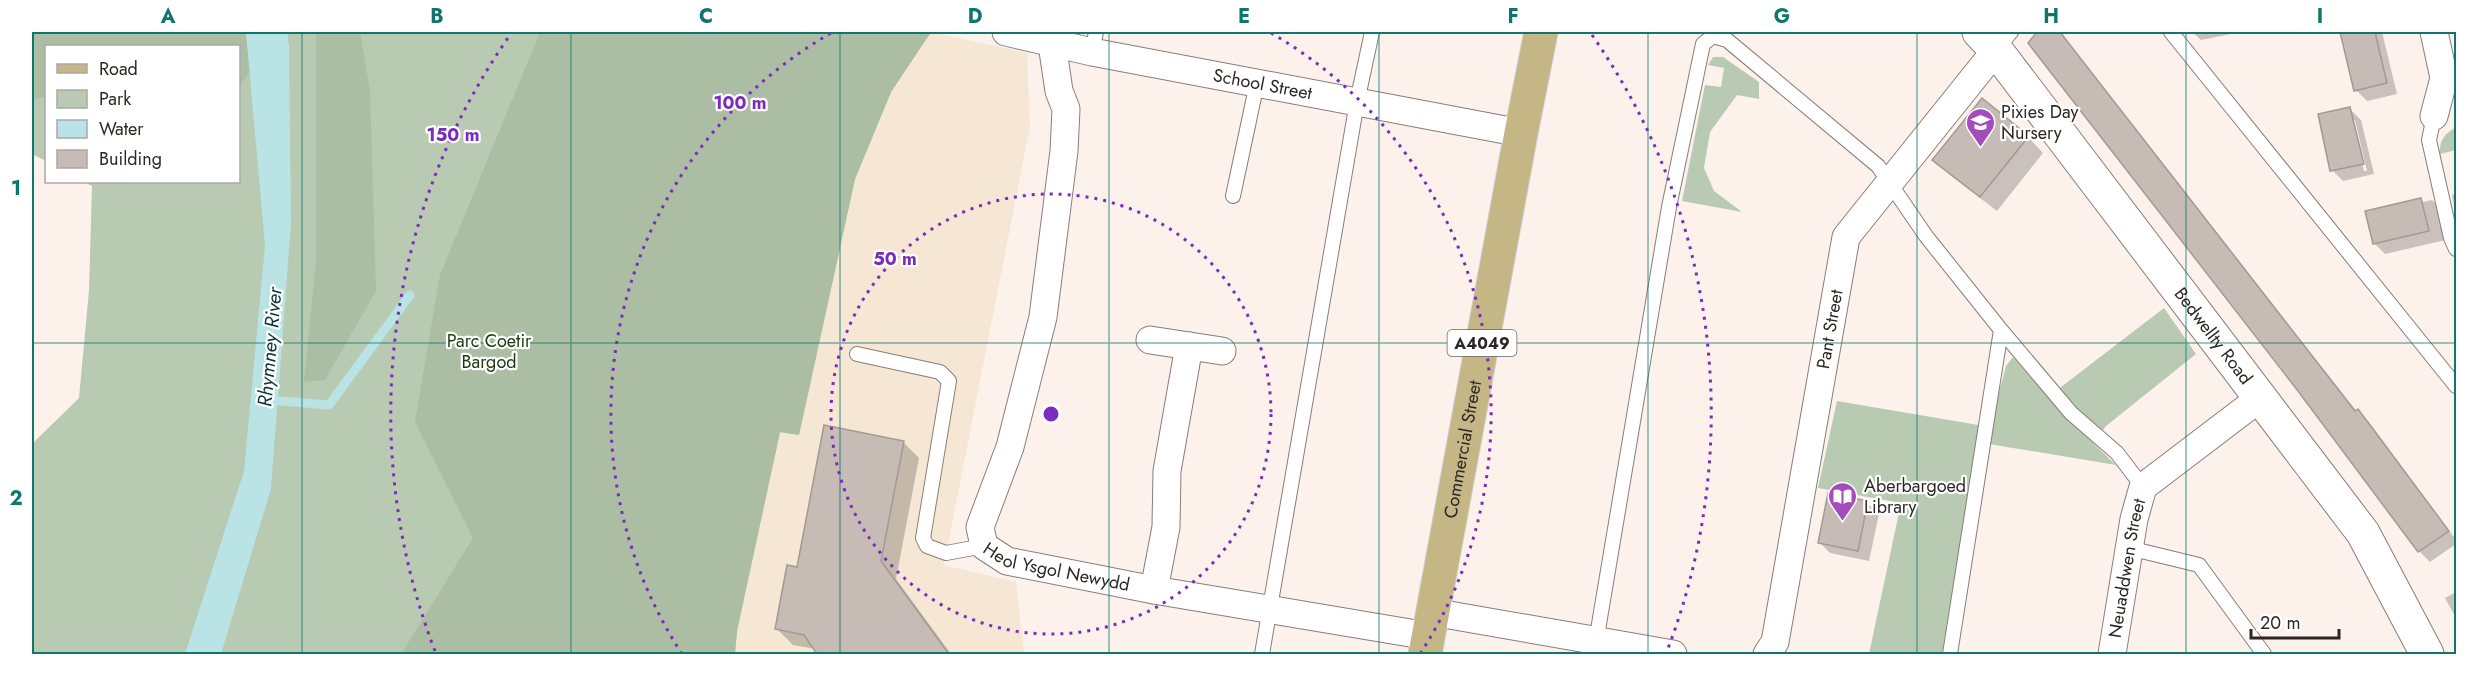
<svg xmlns="http://www.w3.org/2000/svg" width="2488" height="686" font-family="Jost,sans-serif">
<style>
.education{fill:#f5e7d4}
.green{fill:#b8cab1}
.forest{fill:#abbea3}
.water{fill:#b9e3e5}
.shadow{fill:#0003;fill-rule:evenodd}
.lines{fill:none;stroke-linecap:round;stroke-linejoin:round}
.stream{stroke:#b9e3e5;stroke-width:9}
.building{fill:#c7bbb6;stroke:#a49994;stroke-width:1.5}
.lane-casing{stroke:#887d79;stroke-width:16}
.street-casing{stroke:#887d79;stroke-width:29}
.secondary-casing{stroke:#887d79;stroke-width:35}
.primary-casing{stroke:#d1cfcf;stroke-width:35}
.lane{stroke:#fff;stroke-width:14}
.street{stroke:#fff;stroke-width:27}
.secondary{stroke:#fff;stroke-width:33}
.primary{stroke:#c4b685;stroke-width:33}
.grid{fill:none;stroke:#0f766e;stroke-width:1.5;stroke-opacity:0.55}
.ring{fill:none;stroke:#7b2cbf;stroke-width:3;stroke-dasharray:3 6}
.labels{text-anchor:middle;dominant-baseline:central;stroke-width:4.5;stroke-linejoin:round;paint-order:stroke}
.shield{fill:#fff;stroke:#6b6866;stroke-width:1.5}
.shield-label{font-size:16px;font-weight:bold;fill:#2c2725}
.street-label{font-size:18px;fill:#2c2725;stroke:#fff}
.poi-label{font-size:18px;fill:#2c2725;stroke:#fff;text-anchor:start}
.park-label{font-size:18px;fill:#1c380f;stroke:#fff}
.water-label{font-size:20px;font-style:italic;fill:#0e3639;stroke:#fff}
.centre{fill:#7b2cbf;stroke:#fff;stroke-width:3}
.ring-label{font-size:18px;text-anchor:middle;font-weight:bold;fill:#7b2cbf;stroke:#fff;stroke-width:4.5;stroke-linejoin:round;paint-order:stroke}
.neatline{fill:none;stroke:#0f766e;stroke-width:2}
.grid-label{font-size:20px;text-anchor:middle;font-weight:bold;fill:#0f766e}
</style>
<rect width="100%" height="100%" fill="#fdf1ec"/>
<!-- education -->
<path class="education" d="M931 32 1027 53 1030 126 944 565 1016 582 1024 654H735L737 631 780 431 799 435 855 179 891 92Z"/>
<!-- green -->
<path class="green" d="M32 32 46 46V161L32 154Z
M287 32H931L891 92 855 179 799 435 780 432 737 631 735 654H32V444L79 398 89 290 92 186 84 182H238L239 51 289 50Z
M1713 57H1723L1759 82V99L1737 95 1710 132 1704 168 1714 191 1742 212 1682 201 1705 85 1721 87 1724 68 1708 65Z
M2456 127V150L2440 154C2439 141 2444 134 2456 127Z
M2164 308 2196 354 2106 426 2093 443 2116 465 1977 442 1942 654H1869L1901 503 1818 488 1837 401 1990 427 2006 366 2013 357 2048 397Z"/>
<!-- forest -->
<path class="forest" d="M32 32H246L251 71 239 86 238 46H46V97L32 99Z
M316 32H360L370 90 376 291 325 380 304 382 316 260Z
M540 32H931L891 92 855 179 799 435 780 432 737 631 735 654H401L473 538 415 422 440 275Z"/>
<!-- water -->
<path class="water" d="M246 32H287L289 50 291 223 271 489 221 654H185L244 471 265 246Z"/>
<!-- shadow -->
<path class="shadow" d="M2039 32H2060L2357 412 2358 411 2369 422 2456 540V544L2430 562 2419 551 2299 390 2029 44Z
M2192 32H2241L2201 40Z
M2341 32H2382L2397 94 2367 101 2356 90Z
M2350 109 2361 120 2374 174 2343 181 2332 170ZM2352 120H2355L2367 171H2364Z
M2028 137 2043 153 1997 211 1950 175 1934 160Z
M2456 194V215L2452 195Z
M2420 200 2423 202 2432 200 2443 211 2450 239 2385 254 2374 243Z
M903 442 919 458 896 579 951 654H819L815 649 793 645 777 629 798 568Z
M1867 503 1879 514 1869 561 1830 553 1819 542Z
M2456 592V618L2445 598Z"/>
<g class="lines">
<!-- stream -->
<path class="stream" d="M268 400 329 405 410 295"/>
</g>
<!-- building -->
<path class="building" d="M2037 32H2060L2355 411 2358 409 2449 531 2418 552 2298 391 2028 43Z
M2340 32H2375L2387 83 2354 91Z
M1982 98 2029 136 1980 197 1932 160Z
M2350 107 2364 164 2330 171 2318 114Z
M2421 198 2429 231 2373 244 2365 211Z
M824 425 904 441 881 561 949 654H817L804 635 775 629 787 565 797 567Z
M1828 493 1868 501 1858 551 1818 543Z"/>
<g class="lines">
<defs>
<path id="lane" d="M2171 32 2456 386
M1996 50 2011 32
M1092 52 1096 32
M2434 116 2429 140 2451 238 2456 249
M1233 196 1257 83
M2001 330 2071 413 2117 453 2143 487
M857 354 940 372 949 381 923 538 927 546 946 553 984 546
M2129 548 2199 565 2264 654
M1596 642 1669 207 1703 44 1713 36 1727 40 1878 166 1926 236 2001 330 1950 654
M1262 654 1357 102 1372 32"/>
<g id="street">
<path id="s1" d="M1006 32 1092 52 1521 133"/>
<path d="M2434 32 2444 78 2434 116"/>
<path id="s2" d="M1052 44 1059 91 1066 109 1064 151 1043 317 1010 447 980 527 984 546 1007 561 1154 590 1428 636"/>
<path d="M1150 340 1222 351"/>
<path d="M1154 590 1166 527 1167 471 1189 346"/>
<path d="M1432 612 1673 654"/>
<path id="s3" d="M1767 654 1775 642 1846 237 1996 50"/>
<path id="s4" d="M2112 654 2134 519 2143 487 2260 398"/>
</g>
<g id="secondary">
<path id="s5" d="M1979 32 1996 50 2363 533 2427 654"/>
</g>
<g id="primary">
<path id="s6" d="M1425 654 1521 133 1541 32"/>
</g>
</defs>
<!-- lane casing -->
<use href="#lane" class="lane-casing"/>
<!-- street casing -->
<use href="#street" class="street-casing"/>
<!-- secondary casing -->
<use href="#secondary" class="secondary-casing"/>
<!-- primary casing -->
<use href="#primary" class="primary-casing"/>
<!-- lane -->
<use href="#lane" class="lane"/>
<!-- street -->
<use href="#street" class="street"/>
<!-- secondary -->
<use href="#secondary" class="secondary"/>
<!-- primary -->
<use href="#primary" class="primary"/>
</g>
<!-- grid -->
<path class="grid" d="M302 32V654M571 32V654M840 32V654M1109 32V654M1379 32V654M1648 32V654M1917 32V654M2186 32V654M32 343H2456"/>
<!-- distance rings -->
<g class="ring">
<circle cx="1051" cy="414" r="220"/>
<path d="M682 654A440 440 0 0 1 831 33M1271 33A440 440 0 0 1 1420 654"/>
<path d="M435 651A660 660 0 0 1 510 35M1592 35A660 660 0 0 1 1667 651"/>
</g>
<!-- icons -->
<defs>
<symbol id="school-pin" viewBox="-11 -11 22 30"><path d="M0 17L-7.5 6A9.5 9.5 0 1 1 7.5 6Z" fill="#a34dba" stroke="#fff"/><path d="M0-5L7-2L0 1L-7-2ZM-4 1L0 2.5L4 1V4Q0 6-4 4Z" fill="#fff"/></symbol>
<symbol id="library-pin" viewBox="-11 -11 22 30"><path d="M0 17L-7.5 6A9.5 9.5 0 1 1 7.5 6Z" fill="#a34dba" stroke="#fff"/><path d="M-6-4Q-3-5.5-.7-3.5V5Q-3 3-6 4ZM6-4Q3-5.5 .7-3.5V5Q3 3 6 4Z" fill="#fff"/></symbol>
</defs>
<g fill-rule="evenodd">
<use href="#school-pin" x="1964" y="106" width="33" height="45"/>
<use href="#library-pin" x="1826" y="480" width="33" height="45"/>
</g>
<g class="labels">
<!-- shield labels -->
<rect class="shield" x="1447.5" y="330" width="69" height="26" rx="4.5"/>
<g class="shield-label">
<text x="1482" y="343">A4049</text>
</g>
<!-- street labels -->
<g class="street-label">
<text stroke="none"><textPath href="#s1" startOffset="262">School Street</textPath></text>
<text stroke="none"><textPath href="#s3" startOffset="332">Pant Street</textPath></text>
<text stroke="none"><textPath href="#s5" startOffset="384">Bedwellty Road</textPath></text>
<text stroke="none"><textPath href="#s6" startOffset="208">Commercial Street</textPath></text>
<text stroke="none"><textPath href="#s2" startOffset="592">Heol Ysgol Newydd</textPath></text>
<text stroke="none"><textPath href="#s4" startOffset="87">Neuaddwen Street</textPath></text>
</g>
<!-- poi labels -->
<g class="poi-label">
<text x="2001" y="112">Pixies Day<tspan x="2001" dy="21">Nursery</tspan></text>
<text x="1864" y="486">Aberbargoed<tspan x="1864" dy="21">Library</tspan></text>
</g>
<!-- park labels -->
<g class="park-label">
<text x="489" y="341">Parc Coetir<tspan x="489" dy="21">Bargod</tspan></text>
</g>
<!-- water labels -->
<g class="water-label">
<text transform="translate(270 347) rotate(-85)">Rhymney River</text>
</g>
</g>
<circle cx="1051" cy="414" r="9" class="centre"/>
<g class="ring-label">
<text x="740" y="109">100 m</text>
<text x="453" y="141">150 m</text>
<text x="895" y="265">50 m</text>
</g>
<!-- border -->
<rect width="2488" height="686" fill="none" stroke="#ffffff" stroke-width="66"/>
<!-- legend -->
<rect x="45" y="45" width="195" height="138" fill="#ffffff" stroke="#aba9a8" stroke-width="1.5"/>
<rect x="57" y="64" width="30" height="9" fill="#c4b685" stroke="#aba9a8" stroke-width="1.5"/>
<text x="99" y="75" font-size="18" fill="#2c2725">Road</text>
<rect x="57" y="90" width="30" height="18" fill="#b8cab1" stroke="#aba9a8" stroke-width="1.5"/>
<text x="99" y="105" font-size="18" fill="#2c2725">Park</text>
<rect x="57" y="120" width="30" height="18" fill="#b9e3e5" stroke="#aba9a8" stroke-width="1.5"/>
<text x="99" y="135" font-size="18" fill="#2c2725">Water</text>
<rect x="57" y="150" width="30" height="18" fill="#c7bbb6" stroke="#aba9a8" stroke-width="1.5"/>
<text x="99" y="165" font-size="18" fill="#2c2725">Building</text>
<!-- scale -->
<path d="M2251 629v9h88v-9" fill="none" stroke="#2c2725" stroke-width="3"/>
<text x="2260" y="629" font-size="18" fill="#2c2725" stroke="#ffffff" stroke-width="4.5" paint-order="stroke">20 m</text>
<rect x="33" y="33" width="2422" height="620" class="neatline"/>
<g class="grid-label">
<text x="168" y="23">A</text>
<text x="437" y="23">B</text>
<text x="706" y="23">C</text>
<text x="975" y="23">D</text>
<text x="1244" y="23">E</text>
<text x="1513" y="23">F</text>
<text x="1782" y="23">G</text>
<text x="2051" y="23">H</text>
<text x="2320" y="23">I</text>
<text x="16" y="195">1</text>
<text x="16" y="505">2</text>
</g>
</svg>
